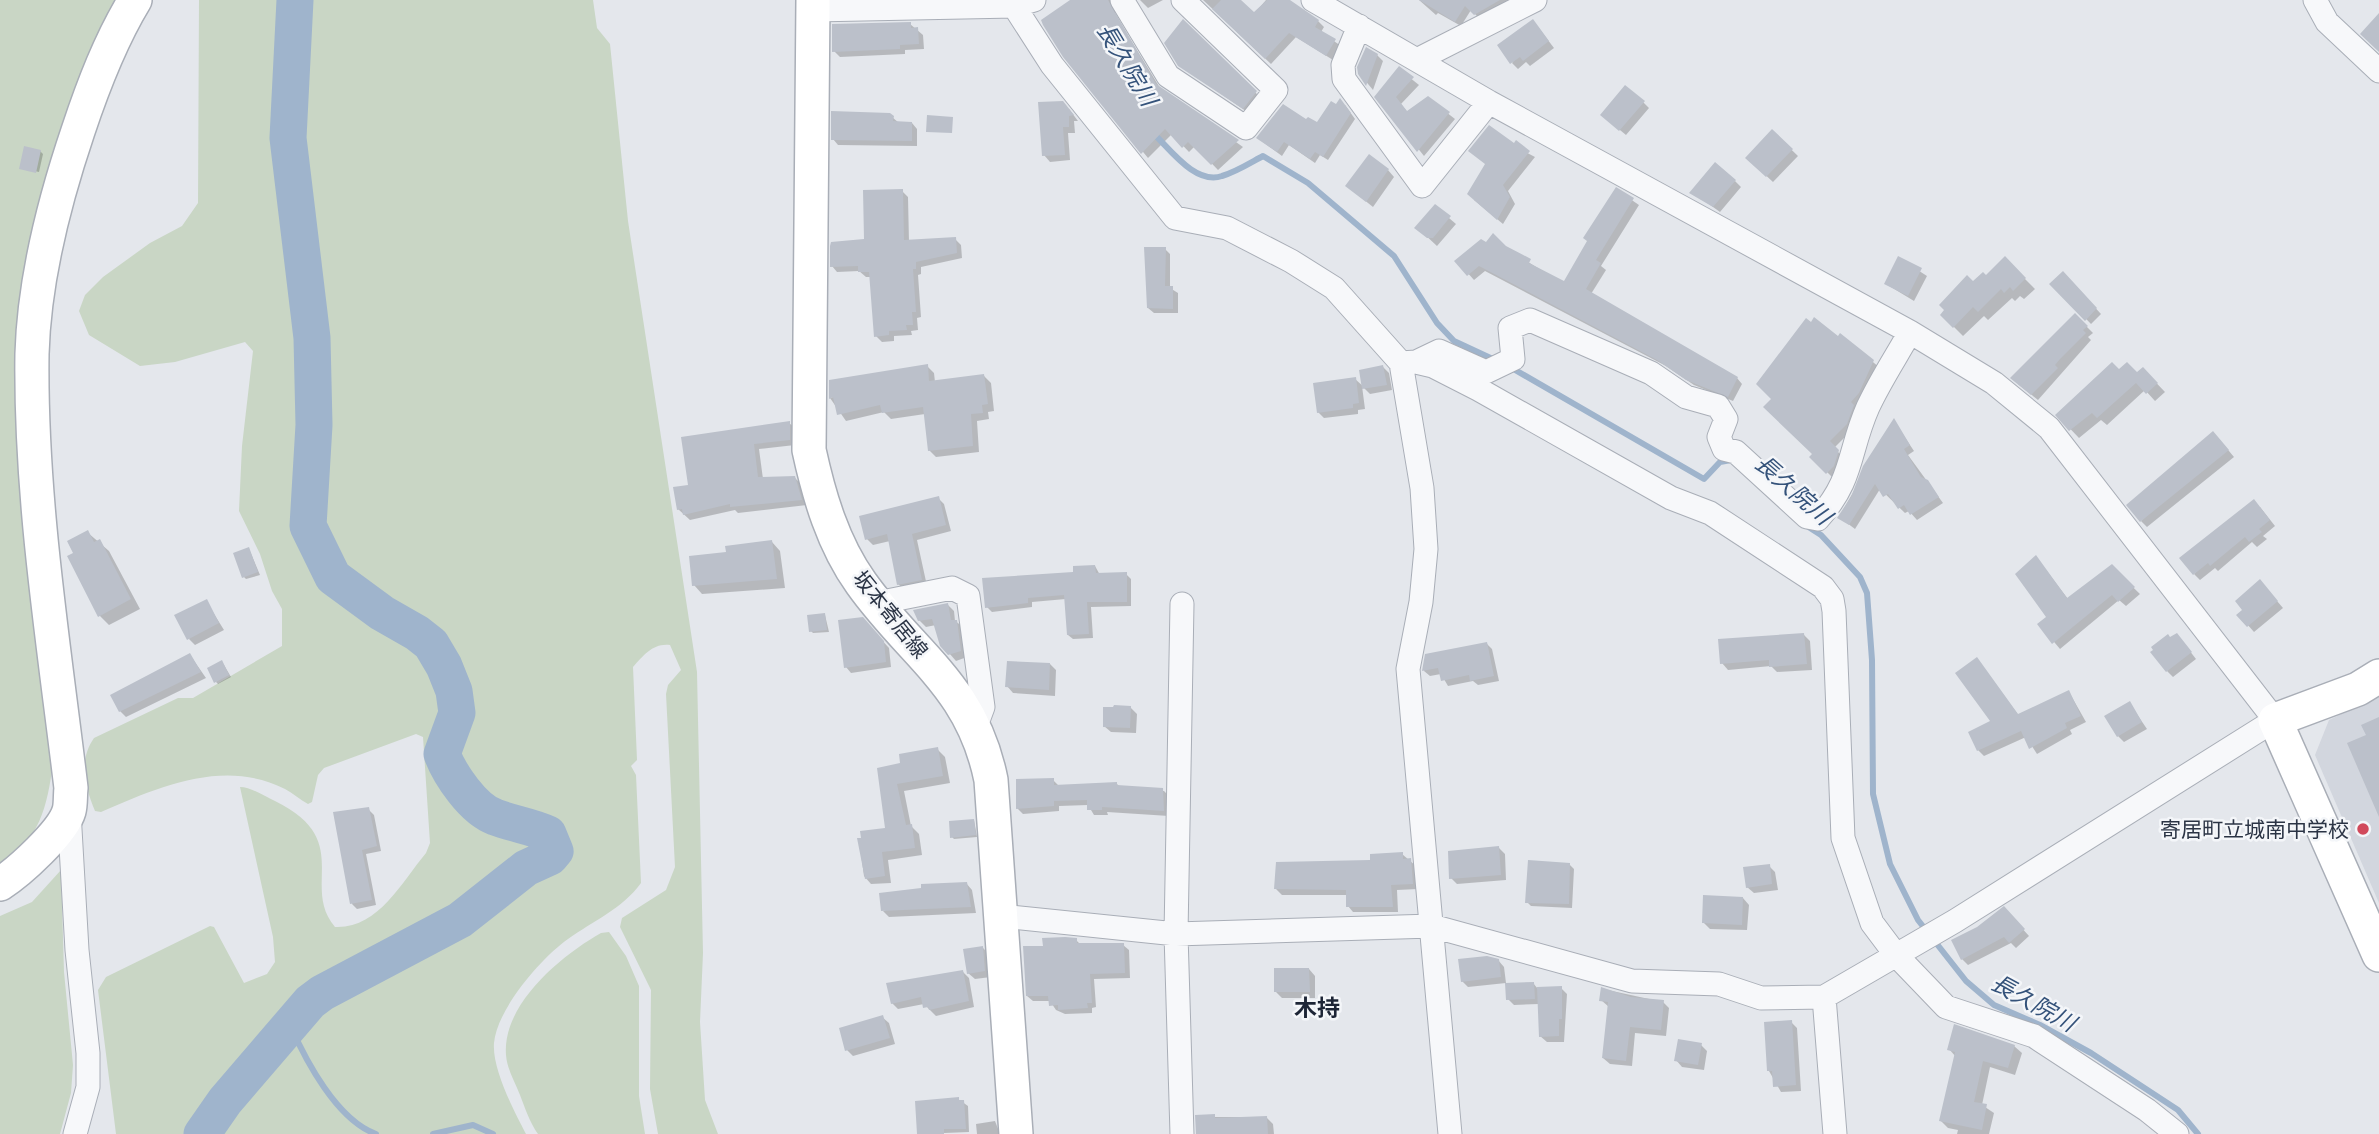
<svg xmlns="http://www.w3.org/2000/svg" width="2379" height="1134" font-family="'Open Sans','Noto Sans JP',sans-serif">
<style>
.built{fill:#d2d6de}
.green{fill:#c9d6c5}
.shadow{fill:#0003}
.lines{fill:none;stroke-linecap:round;stroke-linejoin:round}
.stream{stroke:#9fb4cc;stroke-width:6}
.river{stroke:#9fb4cc;stroke-width:37}
.building{fill:#bbc0ca}
.street-casing{stroke:#a9aeb7;stroke-width:25}
.secondary-casing{stroke:#a9aeb7;stroke-width:36}
.street{stroke:#f7f8fa;stroke-width:23}
.secondary{stroke:#fff;stroke-width:33}
.poi-dot{fill:#d1495b;stroke:#f4f6f9;stroke-width:2.5}
.labels{text-anchor:middle;dominant-baseline:central;stroke-width:5;stroke-linejoin:round;paint-order:stroke}
.street-label{font-size:21px;fill:#2b3445;stroke:#f4f6f9}
.poi-label{font-size:21px;fill:#2b3445;stroke:#f4f6f9;text-anchor:end}
.water-label{font-size:23px;font-style:italic;fill:#34527a;stroke:#f4f6f9}
.neighbourhood-label{font-size:23px;font-weight:bold;fill:#1d2536;stroke:#f4f6f9}
</style>
<rect width="100%" height="100%" fill="#e4e7ec"/>
<!-- built -->
<path class="built" d="M2379 696V903L2315 755 2329 720Z"/>
<!-- green -->
<path class="green" d="M0 0H120L87 64 45 182 26 278 53 763C47 808 40 839 0 865Z
M199 0H593L597 28 610 44 628 221 697 672 703 953 700 1022 705 1100 718 1134H658L650 1089 651 990 620 927 622 918 666 890 675 867 666 694 668 685 681 670 670 645C653 643 644 655 633 667L637 760 631 766 636 775 641 883C622 909 593 921 568 939 541 958 497 1009 494 1043 492 1069 514 1111 526 1134H116L98 990 106 977 210 926 214 927 244 983 267 974 275 962 273 937 240 787C251 787 264 796 275 801 355 840 300 886 335 927 378 929 401 883 426 853L430 843 423 737 416 734 324 768 318 775 312 802 308 804C300 800 293 793 285 789 224 758 159 787 101 812L95 811C85 787 78 761 94 738L178 698H193L282 646V609L272 591 260 554 239 511 242 446 253 351 245 342 175 362 140 366 89 335 79 311 85 295 103 277 150 243 182 226 198 203Z
M61 870 64 972 73 1065 71 1093 60 1134H0V916L32 902Z
M609 932 626 956 639 986V1096L645 1134H538C530 1123 525 1108 520 1095 515 1082 507 1069 506 1055 502 1004 562 955 601 933Z"/>
<!-- shadow -->
<path class="shadow" d="M1080 0H1115V14L1160 88 1243 147 1218 170 1195 146 1189 152 1172 134 1148 158 1065 56Z
M1140 0H1163L1148 8Z
M1203 0H1238L1254 14 1266 0H1286L1318 21 1324 27 1321 32 1341 46 1333 60 1296 37 1271 64Z
M1419 0H1517L1481 20 1471 10 1461 26 1438 13 1436 15Z
M1183 22 1262 99 1250 114 1180 65Z
M910 24 923 35 924 49 905 50V54L840 57 834 51Z
M1538 27 1554 48 1530 66 1526 62 1518 69 1512 63Z
M1377 55 1383 61 1373 90 1359 73Z
M1399 69 1419 85 1401 104 1408 113 1428 98 1455 119 1424 156 1377 97Z
M1643 102 1649 108 1626 135 1609 121Z
M1345 105 1355 119 1328 160 1320 155 1315 163 1289 145 1282 156 1263 142 1307 122 1317 124 1336 107Z
M1069 109 1078 121H1074L1075 133H1068L1070 160 1050 162 1044 155Z
M892 117 899 123H912L917 129V146L838 145 833 139Z
M1772 131 1798 156 1773 182 1747 158Z
M1514 146 1535 157 1508 191 1515 204 1503 224 1474 200Z
M40 151 43 154 39 172 22 168Z
M1388 170 1394 177 1373 207 1353 191Z
M1735 181 1741 187 1720 212 1692 192Z
M1617 190 1639 205 1601 266 1606 270 1591 294 1737 378 1742 384 1733 401 1694 385 1666 366 1485 271 1474 280 1457 261 1505 248 1564 284Z
M902 191 908 197 909 242 955 239 961 245 962 258 921 267V274L918 275 921 317 917 318 918 330 911 331 912 335 894 336V341L882 342 876 336 871 277H866L859 271 837 272 832 266 866 241Z
M1435 206 1456 224 1437 246 1423 233Z
M1165 249 1170 254V288L1178 293V313H1154L1148 308Z
M1899 258 1927 276 1914 301 1886 284Z
M2005 259 2035 289 2024 299 2020 296 2015 301 2012 298 1988 320 1984 316 1963 336 1942 315 1973 283 1986 278Z
M2063 273 2101 314 2091 324 2052 284Z
M2075 315 2093 333 2088 337 2091 340 2038 400 2018 384Z
M1841 335 1880 368 1852 430 1834 448 1844 458 1833 478 1812 457Z
M927 366 934 373 935 382 984 376 991 383 994 411 988 412 989 419 977 421 979 452 936 457 929 450 925 414 891 419 884 412 846 421 830 398Z
M1383 367 1389 373 1392 390 1370 394 1362 386 1365 409 1358 410V414L1324 418 1318 412 1355 379 1364 387Z
M2143 369 2165 392 2155 401 2145 390 2107 425 2101 420 2079 438 2057 415 2119 371 2137 374Z
M1894 421 1914 451 1908 455 1943 503 1917 520 1909 511 1905 513 1880 489 1855 529 1839 517Z
M789 423 795 428V445L759 449 763 479 795 478 801 484 807 505 738 513 735 510 690 520 678 509 690 486 683 438Z
M2219 439 2234 457 2147 527 2141 521Z
M938 498 944 504 951 531 917 540 927 586 905 590 898 584 890 541 873 545 867 539Z
M2260 507 2275 526 2263 536 2267 539 2257 547 2252 542 2218 571 2215 568 2200 580 2194 574Z
M87 532 109 551 140 609 109 625 100 616 76 553Z
M772 542 780 551 785 588 702 594 694 585 728 554Z
M249 549 260 575 246 579 244 577Z
M2036 557 2068 599 2112 567 2140 594 2126 606 2119 600 2060 649 2039 624 2048 617Z
M1095 566 1100 575 1126 574 1131 579V606L1091 607 1093 638 1073 639 1068 635 1066 599 1032 602V607L992 612 987 607Z
M2266 588 2283 608 2254 632 2239 615Z
M206 601 224 630 195 645 189 639Z
M948 605 954 611 955 621 962 626 967 657 956 661 942 645 936 625 926 627 919 620Z
M825 615 829 632 813 633 811 631Z
M868 625 889 648 891 667 851 673 846 667Z
M1804 635 1810 641 1812 670 1777 672 1771 666 1728 670 1722 663Z
M2182 641 2196 659 2173 677 2167 671Z
M1487 644 1492 649 1499 681 1478 685 1473 681 1448 686 1441 674 1430 676 1424 671 1427 656Z
M190 655 206 678 126 717 120 711Z
M1977 659 2019 716 2069 692 2086 722 2070 730 2072 734 2037 754 2026 737 1984 756 1978 750 1992 722Z
M1050 664 1056 670 1055 696 1013 693 1007 686Z
M224 665 231 677 218 684 216 682Z
M2130 704 2147 729 2124 742 2118 736Z
M1130 707 1137 714 1136 733 1111 732 1104 726Z
M937 749 945 757 950 783 904 791 911 826 919 834 922 855 888 860 891 883 871 884 864 876 859 840 887 829 879 769 902 764Z
M1053 780 1060 787 1116 783 1120 787 1164 791 1170 797 1169 816 1107 812 1108 815H1094L1088 805 1059 806V811L1023 814 1017 808Z
M368 809 374 815 381 851 366 854 376 905 357 909 352 904Z
M974 820 977 837 954 839 952 837Z
M1499 848 1505 854 1506 880 1457 884 1451 878Z
M1402 854 1416 866 1418 889 1397 890 1398 912H1353L1348 906V895H1282L1276 889Z
M1569 864 1574 869 1572 908 1531 906 1527 902Z
M1769 866 1775 872 1778 890 1754 893 1747 887Z
M966 883 972 890 976 913 889 917 883 911Z
M1743 898 1749 905 1747 930 1710 929 1703 922Z
M2010 915 2029 936 2016 948 2011 943 1968 965 1962 959 1978 928Z
M1076 940 1081 945H1123L1129 950 1130 978 1094 979 1096 1007 1092 1008V1013L1065 1014 1056 1010 1050 1001H1033L1027 996Z
M983 948 989 954 991 977 975 979 968 973Z
M1498 960 1504 967 1506 983 1468 987 1462 981Z
M1309 969 1315 976V998H1282L1276 992Z
M963 972 969 978 974 1007 936 1016 924 1004 898 1009 892 1003Z
M1533 983 1538 989 1561 988 1567 994 1564 1042H1547L1540 1036 1539 1004 1514 1005 1508 999Z
M1603 989 1663 1002 1669 1008 1666 1036 1635 1033 1632 1066 1610 1064 1603 1058 1609 1007 1601 1000Z
M882 1017 889 1023 895 1044 853 1056 847 1050Z
M1791 1022 1797 1028 1801 1091 1781 1092 1769 1071Z
M1701 1045 1707 1051 1704 1070 1682 1067 1676 1060Z
M2014 1046 2022 1053 2015 1075 1990 1067 1982 1105 1994 1113 1989 1134H1957L1958 1130 1948 1128 1941 1121 1956 1057 1949 1049Z
M958 1099 968 1106 969 1132 920 1134Z
M1197 1117H1266L1273 1124 1274 1134H1198Z
M995 1121 1000 1134H977L976 1124Z"/>
<g class="lines">
<!-- stream -->
<path class="stream" d="M1153 133C1170 149 1195 185 1222 176 1236 172 1250 163 1263 156L1308 183 1394 256 1437 323 1454 341 1497 361
M1510 367 1704 479 1720 462 1731 460
M1807 526 1821 535 1860 577 1867 593 1872 660 1873 794 1890 864 1918 920 1966 981 1994 1005 2040 1025 2091 1053 2178 1110 2198 1134
M290 1025C306 1061 337 1120 376 1134
M433 1134 473 1125 493 1134"/>
<!-- river -->
<path class="river" d="M202 1134 225 1101 310 1002 322 993 460 920 526 868 550 857 555 851 548 834C531 826 513 824 495 817 473 809 450 775 442 754L457 713 454 691 444 666 431 644 417 633 382 613 333 577 308 526 314 425 312 338 288 138 295 0"/>
</g>
<!-- building -->
<path class="building" d="M1070 0H1108L1156 84 1239 140 1211 165 1188 142 1182 148 1165 129 1141 154 1063 57 1043 25 1041 20Z
M1221 0H1241L1254 12 1267 0H1290L1319 20 1315 27 1336 39 1326 56 1289 33 1265 59 1212 9Z
M1419 0H1500L1474 15 1465 6 1455 22Z
M2379 13V52L2360 34Z
M1183 19 1257 91 1243 109 1178 66 1164 43Z
M1533 19 1549 41 1523 61 1520 57 1510 64 1497 45Z
M911 22V28L918 27 919 44 900 45V49L832 52V24Z
M1366 47 1378 54 1366 86 1358 74 1357 67Z
M1399 66 1414 77 1396 97 1407 111 1428 96 1450 112 1417 152 1374 97Z
M1625 85 1645 101 1619 131 1600 115Z
M1340 98 1351 113 1323 157 1315 152 1310 159 1284 142 1277 152 1256 138 1283 104 1306 119 1308 117 1317 122 1331 101 1336 104Z
M1063 101 1074 115 1069 116V127H1063L1065 155 1042 156 1038 102Z
M831 111 890 113 894 116 893 121 912 122V141L831 140Z
M927 115 953 117 952 133 926 132Z
M1489 125 1514 143 1516 140 1530 151 1503 185 1510 197 1497 220 1467 194 1485 164 1468 151Z
M1772 129 1793 149 1766 177 1745 158Z
M24 146 41 150 36 173 19 169Z
M1369 154 1389 169 1366 202 1345 186Z
M1715 162 1736 180 1713 207 1689 193Z
M1616 187 1634 198 1596 260 1601 263 1586 289 1738 377 1728 397 1686 380 1657 360 1479 266 1467 276 1454 261 1481 239 1486 242 1493 233 1506 246 1531 259 1529 263 1564 281 1587 241 1583 238Z
M903 189 904 240 956 237 957 253 916 262V269H913L916 312H912L913 325H906L907 330 889 331V335L874 337 869 272H858V266L830 267V246L831 242 864 239 863 190Z
M1435 204 1451 216 1433 238H1427L1414 228Z
M1144 247H1166L1165 286H1173V309L1147 308Z
M1898 256 1922 268 1908 296 1884 284Z
M2005 256 2026 278 2013 291 2010 287 2004 293 2001 289 1978 312 1973 307 1953 328 1940 315 1944 310 1939 305 1967 275 1973 281 1983 272 1986 275Z
M2063 271 2097 308 2085 321 2049 284Z
M2075 313 2088 326 2083 330 2086 333 2060 359 2055 365 2058 368 2031 395 2010 378Z
M1814 317 1838 336 1840 333 1874 360 1859 393 1851 402 1854 405 1847 424 1830 441 1839 450 1834 466 1826 474 1809 457 1812 454 1763 407 1771 399 1756 384 1806 318 1811 322Z
M2112 362 2119 369 2127 362 2137 372 2143 367 2158 383 2146 394 2136 383 2097 418 2092 413 2069 431 2055 415Z
M928 364 929 381 984 374 988 404 982 405 983 413 971 414 973 446 928 451 923 407 882 413 880 405 837 415 833 397 829 399V380Z
M1383 365 1387 385 1362 389 1359 370Z
M1356 377 1359 403 1353 404V408L1317 413 1313 383Z
M1894 418 1910 445 1904 449 1921 477 1928 480 1939 497 1910 515 1904 505 1898 509 1888 494 1883 497 1875 484 1849 525 1837 518 1851 497 1863 466Z
M790 421V440L754 444 758 477 795 476 802 500 730 507V504L683 515 682 509 677 510 673 487 688 485 681 437Z
M2213 431 2229 450 2140 522 2126 505Z
M939 496 946 525 912 534 922 580 897 585 887 534 865 540 859 516Z
M2254 499 2270 520 2259 529 2262 532 2249 542 2245 537 2210 566 2208 563 2193 575 2179 558Z
M88 530 94 542 100 539 131 599 98 617 67 556 73 553 67 541Z
M772 540 777 579 692 586 689 556 726 552 725 546Z
M249 547 258 572 242 578 233 553Z
M2036 555 2067 598 2112 564 2135 587 2118 602 2112 595 2052 644 2037 624 2046 617 2015 574Z
M1095 565 1096 573 1127 572V602H1087L1089 634 1067 635 1064 595 1028 598V603L985 608 982 578 1073 572V566Z
M2260 579 2278 601 2247 627 2236 615 2242 610 2235 601Z
M207 599 219 623 187 640 174 615Z
M948 603 951 620H957L961 651 948 655 940 646 932 619 918 621 913 610Z
M825 613 827 630 809 632 807 615Z
M863 617 884 641 886 662 844 668 838 620Z
M1804 633 1807 664 1769 667V660L1720 664 1718 639Z
M2177 633 2192 652 2166 672 2150 652 2153 650 2151 647 2168 634 2170 637Z
M1487 642 1494 676 1470 681 1469 675 1441 681 1438 668 1422 671 1425 654Z
M190 653 201 672 119 712 110 695Z
M1977 657 2018 714 2069 690 2081 716 2065 723 2067 728 2029 749 2021 731 1977 751 1968 732 1990 721 1955 673Z
M222 660 229 675 214 683 207 668Z
M1007 661 1050 663 1049 690 1005 687Z
M2130 701 2142 722 2117 737 2104 716Z
M1114 705 1131 706 1130 728 1103 727V707H1113Z
M2379 717V817L2347 743 2366 735 2361 725Z
M938 747 943 776 897 784 906 825 912 824 915 848 882 852 885 876 865 879 857 838H861L860 831 885 828 877 768 900 763 899 754Z
M1054 778V785L1117 782V785L1163 788 1164 811 1102 807V810H1087V800L1054 801V806L1016 809V779Z
M369 807 377 846 362 850 372 900 350 904 333 812Z
M974 819 976 835 950 838 949 821Z
M1499 846 1501 875 1449 879 1448 851Z
M1403 852V859L1411 858 1413 884 1391 885 1393 907H1346V890L1274 889 1276 862 1370 860V854Z
M1528 860 1570 863 1569 904 1525 903Z
M1770 864 1772 884 1746 888 1743 867Z
M967 882 971 907 881 911 879 893 921 888V884Z
M1703 895 1743 897 1742 925 1702 923Z
M2004 906 2025 929 2009 943 2004 937 1961 960 1951 940 1977 927Z
M1065 937 1077 938V943H1124L1125 973 1090 974 1092 1003H1087L1088 1008 1058 1010V1005L1049 1006 1048 996H1026L1023 946H1043L1042 938Z
M983 946 985 971 967 974 963 949Z
M1487 956 1499 959 1501 977 1461 982 1458 959Z
M1274 968H1309L1310 992H1274Z
M963 970 969 1001 929 1010 928 1007 923 1008 921 997 891 1004 886 983Z
M1534 982 1535 999 1506 1000 1505 983Z
M1562 986V1019H1559V1036L1539 1037 1537 987Z
M1601 987 1631 997 1664 1000 1661 1030 1630 1027 1626 1061 1602 1058 1608 1002 1599 1001Z
M883 1015 890 1038 845 1051 839 1028Z
M1792 1020 1796 1085 1773 1087 1772 1071H1767L1764 1022Z
M1954 1024 2015 1045 2008 1068 1983 1061 1974 1102 1987 1104 1982 1130 1939 1121 1955 1052 1947 1050Z
M1678 1039 1702 1043 1698 1065 1674 1061Z
M959 1097V1100H964L966 1129H944V1134H917L915 1101Z
M1215 1114V1118L1267 1116 1268 1134H1196L1195 1115Z"/>
<g class="lines">
<defs>
<path id="street" d="M1122 0 1168 76 1246 128 1276 90 1183 0
M2315 0 2327 22 2379 71
M1014 6 1052 65 1175 218 1227 228 1291 261 1334 288 1401 363 1422 488 1426 549 1421 602 1408 669 1450 1134
M813 10 1014 6 1034 0
M1359 26 1343 65 1344 79 1422 186 1489 102
M1417 60 1535 0
M1416 362 1439 351 1486 372 1513 359 1510 328 1530 320 1651 373 1686 397 1718 406 1726 419 1719 437 1724 449 1736 452 1807 517 1818 519C1854 479 1848 452 1868 407 1880 381 1896 357 1910 332
M1401 363 1416 362 1433 366 1478 389 1671 498 1710 513 1823 587 1832 599 1834 611 1843 838 1872 923 1896 955 1946 1007 2034 1036 2147 1110 2177 1134
M877 603 952 588 968 596 983 707 976 726
M69 812 77 950 88 1053V1087L75 1134
M1001 916 1176 934 1432 926 1632 981 1719 984 1761 998 1824 997 1955 921 2275 720 2049 428 1994 383 1910 332 1489 102 1313 0
M1824 997 1835 1134
M1182 1134 1176 934 1182 604"/>
<path id="secondary" d="M813 0 809 450C819 496 833 544 861 583 912 655 972 685 991 780L1016 1134
M2379 676 2358 689 2275 720 2379 955
M0 884C19 872 63 832 69 811 71 804 70 795 71 788 54 645 30 499 32 354 34 279 54 202 78 131 93 86 110 41 135 0"/>
</defs>
<!-- street casing -->
<use href="#street" class="street-casing"/>
<!-- secondary casing -->
<use href="#secondary" class="secondary-casing"/>
<!-- street -->
<use href="#street" class="street"/>
<!-- secondary -->
<use href="#secondary" class="secondary"/>
</g>
<!-- markers -->
<circle class="poi-dot" cx="2363" cy="829" r="7"/>
<g class="labels">
<!-- street labels -->
<g class="street-label">
<text transform="translate(891 614) rotate(51)">坂本寄居線</text>
</g>
<!-- poi labels -->
<g class="poi-label">
<text x="2349" y="829">寄居町立城南中学校</text>
</g>
<!-- water labels -->
<g class="water-label">
<text transform="translate(1128 64) rotate(59)">長久院川</text>
<text transform="translate(1794 489) rotate(41)">長久院川</text>
<text transform="translate(2034 1002) rotate(29)">長久院川</text>
</g>
<!-- neighbourhood labels -->
<g class="neighbourhood-label">
<text x="1317" y="1007">木持</text>
</g>
</g>
</svg>
